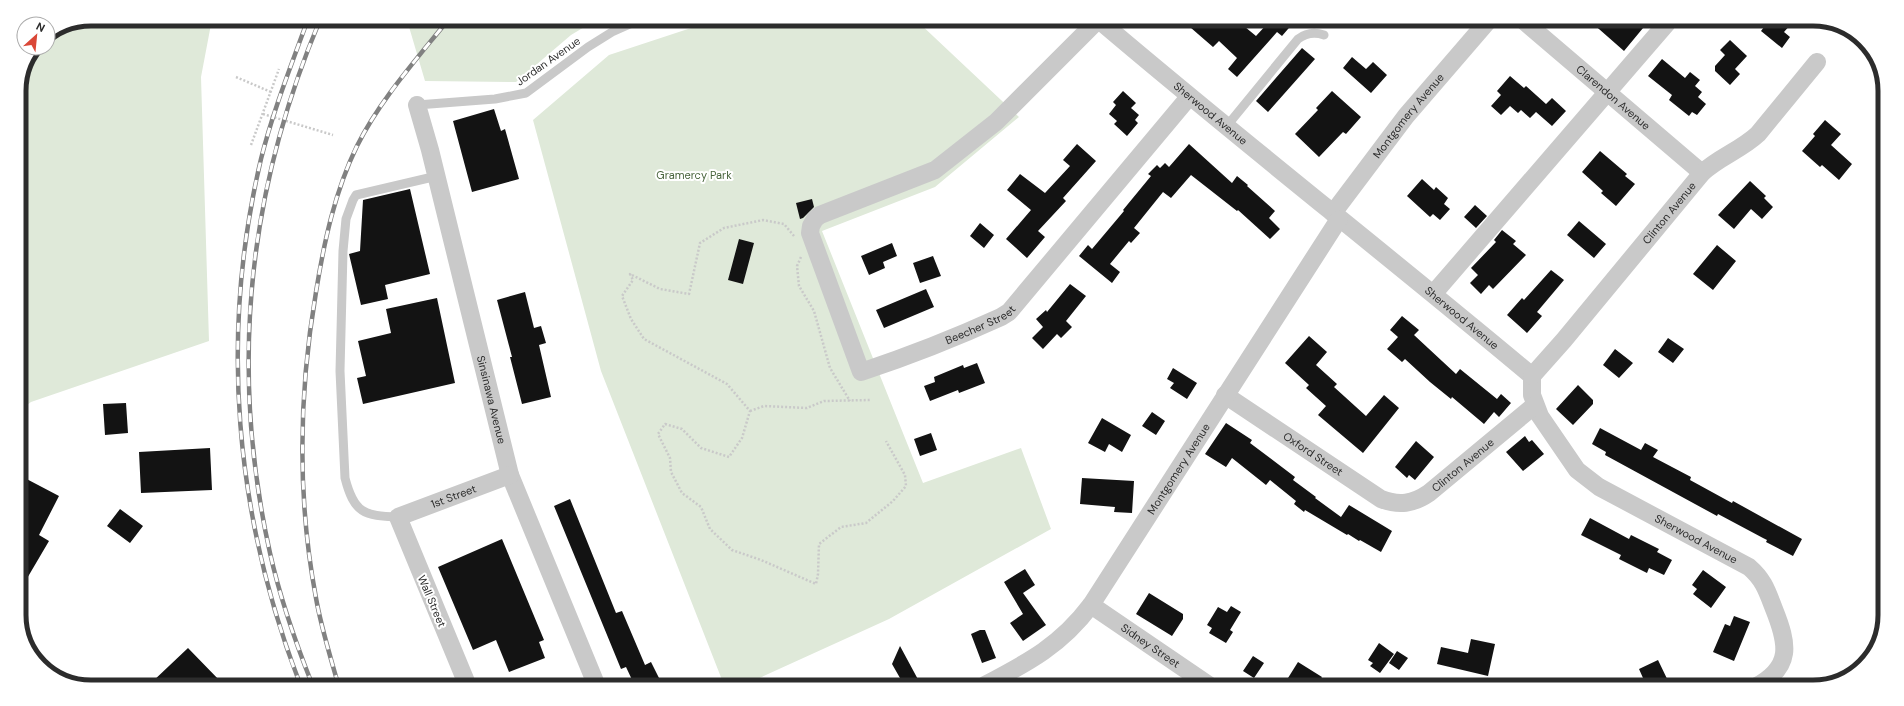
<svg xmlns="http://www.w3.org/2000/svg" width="1904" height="706" font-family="'DM Sans',sans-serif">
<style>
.green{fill:#dfe9d9}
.building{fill:#131313}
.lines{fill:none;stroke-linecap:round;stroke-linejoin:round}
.path{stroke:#c9c9c9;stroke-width:2.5;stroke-dasharray:2 2;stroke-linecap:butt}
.lane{stroke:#c9c9c9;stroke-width:9}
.street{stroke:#c9c9c9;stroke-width:18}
.rail-casing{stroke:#818181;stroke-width:4.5}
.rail{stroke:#fff;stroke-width:3;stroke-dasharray:9;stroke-linecap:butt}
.labels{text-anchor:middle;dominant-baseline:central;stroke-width:4;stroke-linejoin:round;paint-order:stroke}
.street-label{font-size:11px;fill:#2c2c2c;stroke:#fff}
.park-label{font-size:11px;fill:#48643c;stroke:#fff}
.rim{fill:none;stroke:#2c2c2c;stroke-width:5}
</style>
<rect width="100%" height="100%" fill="#fff"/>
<!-- green -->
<path class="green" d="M91 19H212L201 77 209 341 31 402 19 411V87L37 48H48V35L64 24Z
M407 20H596L571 35 516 82 425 81Z
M732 20 917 21 1019 117 935 187 822 231 923 483 1021 448 1051 529 889 619 744 685H724L601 371 533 120 609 55 691 28Z"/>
<!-- building -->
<path class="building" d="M1183 21 1239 22 1256 36 1268 23 1266 22H1294L1282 36 1277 32 1237 77 1228 69 1237 58 1219 41 1213 47Z
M1591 22H1648L1624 51Z
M1767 23H1792L1784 32 1790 37 1782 48 1761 31Z
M1730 40 1747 56 1735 69 1740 74 1730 85 1715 71V66L1725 55 1720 50Z
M1302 48 1315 59 1268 112 1256 101Z
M1352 57 1366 69 1373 62 1387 75 1371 93 1343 68Z
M1662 59 1685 78 1690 72 1700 80 1695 86 1702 92 1698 97 1706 104 1697 115 1692 112 1689 116 1669 100 1672 95 1648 76Z
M1510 76 1524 88 1526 86 1546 104 1552 98 1566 111 1552 126 1536 112 1530 118 1521 110 1518 113 1510 106 1501 115 1491 106 1501 95 1497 91Z
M1123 91 1136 103 1131 108 1139 115 1135 120 1138 123 1127 136 1114 124 1117 121 1109 114 1116 105 1113 102Z
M1332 91 1361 117 1346 134 1343 132 1319 157 1295 134 1318 110 1316 108Z
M494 109 501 131 505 129 519 179 472 192 453 121Z
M1825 120 1841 134 1831 145 1852 164 1839 180 1822 165 1820 167 1802 151 1815 136 1813 134Z
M1077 144 1096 161 1063 198 1066 201 1038 231 1045 237 1027 258 1006 239 1031 210 1007 190 1020 174 1045 193 1070 166 1063 160Z
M1189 144 1232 183 1237 176 1248 185 1247 186 1275 211 1269 218 1280 229 1270 239 1238 210 1237 211 1191 175 1171 198 1163 192 1134 228 1140 233 1131 243 1129 241 1110 264 1120 272 1112 283 1079 256 1088 245 1092 249 1124 211 1123 210 1151 176 1148 174 1157 165 1160 168 1165 163 1169 167Z
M1600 151 1627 174 1625 176 1635 184 1616 206 1601 193 1603 191 1582 172Z
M1422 179 1434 190 1436 187 1448 198 1444 204 1450 209 1440 220 1433 214 1430 217 1407 196Z
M1750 181 1766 196 1764 198 1773 207 1762 219 1751 209 1734 229 1718 215Z
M410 189 430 274 385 285 388 299 361 305 349 254 360 251 363 200Z
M812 199 814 207 803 218 800 219 796 203Z
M1475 205 1487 216 1476 228 1464 217Z
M1579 221 1606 244 1594 258 1567 235Z
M980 223 994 235 984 248 970 236Z
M1502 230 1516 241 1513 244 1526 255 1493 289 1489 285 1481 294 1470 283 1478 275 1471 268 1496 242 1494 240Z
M739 239 754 243 743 284 728 280Z
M892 243 897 256 883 262 885 268 869 275 861 256Z
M1717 245 1736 261 1713 290 1693 274Z
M933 256 941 276 920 283 913 263Z
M1551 270 1564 280 1537 312 1542 316 1527 333 1507 315 1522 298 1524 300Z
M1070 284 1086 296 1066 321 1072 327 1061 338 1057 334 1043 349 1032 338 1043 327 1036 319 1046 310 1047 312Z
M926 289 934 307 884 328 876 310Z
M525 292 534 328 541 326 546 343 539 345 551 397 522 404 510 357H512L497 300Z
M437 298 455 383 363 404 357 378 366 376 358 341 391 333 386 309Z
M1402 316 1419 330 1414 335 1456 374 1460 369 1497 399 1501 394 1511 403 1499 417 1494 412 1484 424 1452 397 1451 399 1430 382 1405 359 1402 362 1387 349 1398 337 1390 330Z
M1309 336 1327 352 1316 365 1337 384 1334 387 1366 416 1384 395 1399 408 1363 453 1318 415 1326 406 1306 388 1309 385 1285 363Z
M1668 338 1684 349 1673 363 1658 352Z
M1615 349 1633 363 1619 378 1603 365Z
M977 363 985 383 959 393 958 390 930 401 924 386 935 382 934 377 963 365 964 368Z
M1173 368 1197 383 1187 399 1170 388 1174 383 1167 379Z
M1578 385 1593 400V404L1573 425 1556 409Z
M126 403 128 433 105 435 103 404Z
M1152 412 1165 421 1156 435 1142 426Z
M1102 418 1131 435 1122 452 1109 444 1105 452 1088 443Z
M1226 423 1252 440 1250 443 1295 477 1293 480 1316 497 1315 498 1341 517 1349 505 1392 531 1381 552 1360 540 1359 541 1348 534 1347 535 1305 510 1304 512 1294 504 1296 501 1270 480 1266 485 1232 458 1226 467 1205 454Z
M1600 428 1641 450 1645 443 1658 450 1653 457 1691 477 1690 480 1732 503 1733 501 1802 539 1793 556 1766 542 1767 540 1763 538 1718 514 1717 516 1605 455 1606 452 1592 444Z
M931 433 937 450 920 456 914 439Z
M1525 436 1529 442 1532 440 1544 454 1523 471 1506 452Z
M1416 441 1434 457 1415 480 1409 475 1407 478 1395 467Z
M210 448 212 490 141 493 139 452Z
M19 475 59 496 39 535 49 541 19 592Z
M1082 478 1134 481 1132 513 1114 512 1115 507 1080 504Z
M570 499 616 613 622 611 645 665 651 662 662 684H634L626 667 621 669 554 506Z
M120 509 143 526 130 543 107 526Z
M1590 518 1629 539 1631 535 1659 549 1657 552 1672 560 1664 575 1649 568 1647 573 1619 559 1621 555 1581 535Z
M502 539 544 640 539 642 545 658 509 672 496 640 473 650 438 567Z
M1025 569 1035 585 1023 593 1046 625 1023 641 1010 623 1023 614 1004 582Z
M1703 570 1726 587 1711 608 1693 594 1697 589 1692 585Z
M1149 593 1183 614V619L1172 636 1136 614Z
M1231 606 1241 612 1230 630 1233 632 1226 643 1209 633 1212 628 1207 625 1218 607 1227 612Z
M1734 616 1750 622 1734 661 1713 652 1725 624 1730 626Z
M980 630H985L996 658 982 663 971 634Z
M1471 639 1495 644 1488 676 1437 664 1441 647 1468 653Z
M1379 643 1394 654 1380 673 1370 666 1373 663 1368 660Z
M900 646 921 685H904L892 664Z
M188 648 222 683H151Z
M1397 651 1408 658 1399 670 1389 663Z
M1253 656 1264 663 1254 678 1243 671Z
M1658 660 1671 687H1647L1639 669Z
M1298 662 1322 677 1316 686H1283Z"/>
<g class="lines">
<!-- path -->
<path class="path" d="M236 77 271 92
M263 114 333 135
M251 145 279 69
M794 236 784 224 763 220 724 228 700 243 689 294 660 289 630 274 633 280 622 296 631 319 644 339 727 384 750 411 742 438 729 457 701 448 682 429 665 424 658 434 670 458 671 472 682 493 701 507 710 529 732 550 761 560 816 584 818 574 819 544 841 527 866 523 893 501 906 486 905 475 886 441
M801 257 797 266 799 286 814 311 830 368 850 401
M750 411 764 406 807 408 824 401 871 400"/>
<!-- lane -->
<path class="lane" d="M417 105 495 99 526 93 588 47 612 32 639 20
M1226 127 1298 39C1306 33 1315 32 1324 35
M398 517C364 516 354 513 345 478L340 371 343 251 346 219 353 200 356 195 437 176"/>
<!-- street -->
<g class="street">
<path id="s1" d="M1097 21 996 122 935 170 820 215 815 219 811 226 810 233 861 372C909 356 955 338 1001 317L1009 312 1189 97"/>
<path id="s2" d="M1100 21C1242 142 1389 256 1532 376V395L1540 416 1577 470 1599 487 1749 567C1764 580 1767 591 1774 609 1788 644 1793 667 1755 687"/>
<path id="s3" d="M1525 22 1702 173"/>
<path id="s4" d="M417 105 430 150 510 475 596 684"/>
<path id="s5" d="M1333 213 1406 116 1487 22"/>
<path d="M1434 293 1667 23"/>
<path id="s6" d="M1532 376 1564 340 1702 173C1719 157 1741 150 1758 134L1817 62"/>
<path id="s7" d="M1225 395 1381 499C1399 506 1413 504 1429 493L1535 405"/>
<path id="s8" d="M1091 605 1210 686"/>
<path id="s9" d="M467 684 398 517 510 475"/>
<path id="s10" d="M985 685C1029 662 1061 645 1091 605L1339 219"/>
</g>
<defs>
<path id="rail" d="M300 684C235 515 219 336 261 159 273 111 291 66 308 19
M312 684C295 641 280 598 270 553 229 369 247 193 320 20
M338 684C330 655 321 627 316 598 297 497 299 392 316 292 324 242 335 191 357 146 380 100 416 60 448 20"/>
</defs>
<!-- rail casing -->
<use href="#rail" class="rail-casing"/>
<!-- rail -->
<use href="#rail" class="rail"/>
</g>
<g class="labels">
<!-- street labels -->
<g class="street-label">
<text transform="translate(548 61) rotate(-35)">Jordan Avenue</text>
<text stroke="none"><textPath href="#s3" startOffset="116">Clarendon Avenue</textPath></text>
<text stroke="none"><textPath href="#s2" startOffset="144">Sherwood Avenue</textPath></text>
<text stroke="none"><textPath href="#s5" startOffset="123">Montgomery Avenue</textPath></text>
<text stroke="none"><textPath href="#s6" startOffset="213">Clinton Avenue</textPath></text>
<text stroke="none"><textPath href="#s2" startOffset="468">Sherwood Avenue</textPath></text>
<text stroke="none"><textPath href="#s1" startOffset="642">Beecher Street</textPath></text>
<text stroke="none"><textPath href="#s4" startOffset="304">Sinsinawa Avenue</textPath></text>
<text stroke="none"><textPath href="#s7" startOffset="106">Oxford Street</textPath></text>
<text stroke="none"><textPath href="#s7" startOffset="282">Clinton Avenue</textPath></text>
<text stroke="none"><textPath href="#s10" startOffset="296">Montgomery Avenue</textPath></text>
<text stroke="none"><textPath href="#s9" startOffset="240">1st Street</textPath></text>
<text stroke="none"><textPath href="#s2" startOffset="804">Sherwood Avenue</textPath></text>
<text transform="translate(432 601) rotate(67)">Wall Street</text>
<text stroke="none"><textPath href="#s8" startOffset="72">Sidney Street</textPath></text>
</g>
<!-- park labels -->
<g class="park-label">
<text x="694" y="175">Gramercy Park</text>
</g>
</g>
<!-- crop -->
<path d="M0 0H1904V706H0ZM91 26H1813A65 65 0 0 1 1878 91V615A65 65 0 0 1 1813 680H91A65 65 0 0 1 26 615V91A65 65 0 0 1 91 26Z" fill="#fff" fill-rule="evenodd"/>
<path class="rim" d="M91 26H1813A65 65 0 0 1 1878 91V615A65 65 0 0 1 1813 680H91A65 65 0 0 1 26 615V91A65 65 0 0 1 91 26Z"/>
<!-- north arrow -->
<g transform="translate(36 36) rotate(27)"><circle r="19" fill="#ffffff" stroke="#ababab"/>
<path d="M0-3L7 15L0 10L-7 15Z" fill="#da4737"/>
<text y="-6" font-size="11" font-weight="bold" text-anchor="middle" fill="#2c2c2c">N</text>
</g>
</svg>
